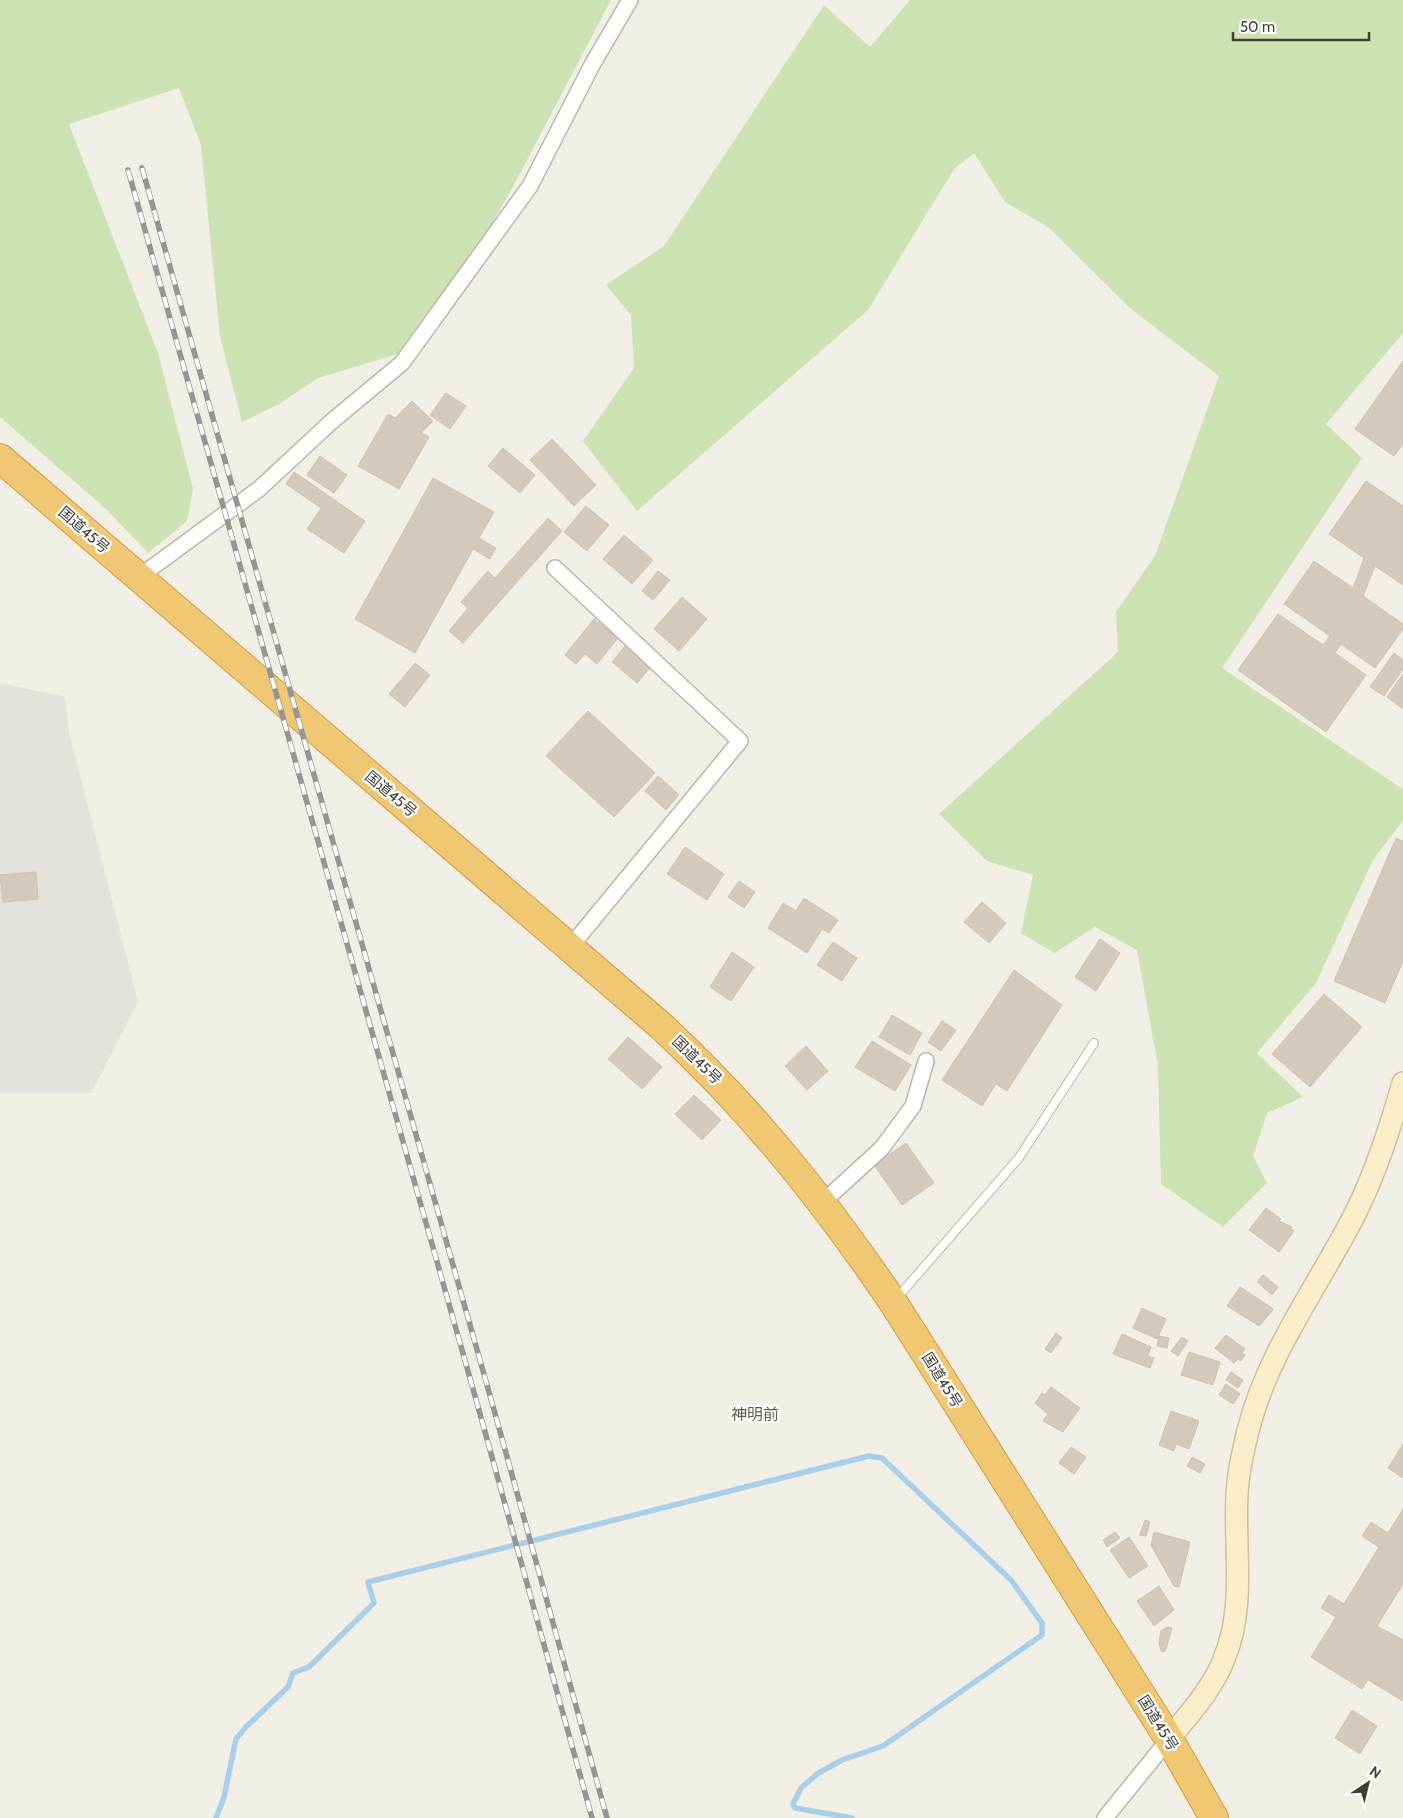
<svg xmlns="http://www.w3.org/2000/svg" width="1403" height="1818" font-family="Cabin,'Noto Sans JP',sans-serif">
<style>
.industrial{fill:#e4e0db}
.green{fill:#cce2b3}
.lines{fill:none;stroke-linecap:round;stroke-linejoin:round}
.stream{stroke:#a8cee9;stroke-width:5.5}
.building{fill:#d2cabd;stroke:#ccc2b1}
.lane-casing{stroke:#bcb6aa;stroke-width:10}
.street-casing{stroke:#bcb6aa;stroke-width:18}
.secondary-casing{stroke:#cdc09a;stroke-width:24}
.highway-casing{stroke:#ce9c44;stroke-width:30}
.lane{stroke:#fff;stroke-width:8}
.street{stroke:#fff;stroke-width:15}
.secondary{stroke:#f9eec9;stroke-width:21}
.highway{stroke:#f0c773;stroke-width:28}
.rail-casing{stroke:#959595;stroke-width:5.5}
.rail{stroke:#fff;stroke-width:4;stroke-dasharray:11;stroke-linecap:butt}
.labels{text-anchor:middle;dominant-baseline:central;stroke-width:4.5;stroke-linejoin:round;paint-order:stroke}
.street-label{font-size:15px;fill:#433e36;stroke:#fff}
.neighbourhood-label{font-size:16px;fill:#655c4e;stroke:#fff}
</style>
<rect width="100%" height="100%" fill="#f1eee6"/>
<!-- industrial -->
<path class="industrial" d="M0 683 65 697 69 732 138 1002 91 1093H0Z"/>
<!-- green -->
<path class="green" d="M0 0H611L517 179 424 346 318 378 279 404 242 422 220 336 201 145 179 88 69 124 158 353 193 489 187 521 148 553 105 508 0 417Z
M910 0H1403V333L1326 424 1362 458 1222 668 1403 789V820L1373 860 1316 983 1257 1053 1303 1097 1267 1113 1253 1156 1267 1183 1223 1227 1161 1184 1158 1066 1137 950 1095 927 1054 953 1021 933 1033 875 987 861 939 814 1118 652 1116 612 1155 556 1219 376 1131 309 1048 227 1005 202 974 153 954 169 868 310 637 511 583 441 634 368 631 315 606 285 664 246 824 5 870 47Z"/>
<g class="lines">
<!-- stream -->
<path class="stream" d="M216 1818 224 1797 236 1739 246 1727 288 1687 293 1673 309 1667 374 1603 368 1582 869 1456 882 1458 1011 1580 1042 1623V1635L883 1746 842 1760 817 1774 801 1788 793 1804 795 1808 852 1818"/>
</g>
<!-- building -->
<path class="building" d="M1403 361V444L1394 456 1355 429Z
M446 393 466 406 450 429 430 415Z
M412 401 433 421 421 433 429 437 399 489 358 466 388 414 395 418Z
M552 439 596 485 574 506 530 460Z
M503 448 535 475 520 493 488 466Z
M320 456 347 475 334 493 307 475Z
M294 472 365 521 344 553 307 529 321 508 286 484Z
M433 478 494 512 479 538 496 548 490 559 473 549 415 653 355 619Z
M1366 481 1403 506V585L1375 566 1363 596 1403 624V629L1375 668 1341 644 1335 653 1366 675 1326 732 1238 670 1278 614 1323 645 1330 636 1284 604 1314 561 1353 588 1364 558 1329 534Z
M586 506 609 525 587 551 564 532Z
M548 518 562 531 463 643 449 631 468 608 461 602 488 571 495 578Z
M624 535 653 560 632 584 603 559Z
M658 571 670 580 653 600 642 591Z
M682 597 707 619 679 651 654 629Z
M594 619 618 638 597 664 585 654 576 664 565 655Z
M625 646 650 668 637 683 612 662Z
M1394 653 1403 660V669L1384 696 1370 687Z
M415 663 430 675 405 707 389 694Z
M1403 674V709L1387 697Z
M588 711 655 773 614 817 546 756Z
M658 776 679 795 666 810 645 791Z
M1396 838 1403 841V961L1385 1003 1334 981Z
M685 847 724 874 707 900 667 874Z
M36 872 38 899 3 902 0 875Z
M739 881 755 892 744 908 728 897Z
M804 898 838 920 829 933 822 929 807 953 768 928 783 903 796 911Z
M982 902 1006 923 989 943 964 922Z
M1100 939 1120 953 1096 991 1075 977Z
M833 942 857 958 842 981 817 965Z
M732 952 754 967 731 1001 710 987Z
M1014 970 1062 1005 1007 1091 996 1084 982 1106 942 1080Z
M1324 994 1362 1027 1310 1087 1272 1054Z
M892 1015 922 1033 910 1055 879 1037Z
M942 1021 956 1030 941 1051 928 1042Z
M628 1037 662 1067 642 1089 608 1059Z
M872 1041 911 1065 895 1091 855 1067Z
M806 1046 828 1071 807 1090 785 1066Z
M694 1095 721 1120 702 1140 675 1114Z
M906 1143 934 1183 902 1205 874 1165Z
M1266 1208 1281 1219 1279 1221 1292 1227 1291 1229 1294 1231 1279 1252 1249 1230Z
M1263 1275 1278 1287 1272 1295 1257 1282Z
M1240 1287 1272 1308 1273 1310 1259 1326 1227 1306Z
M1142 1308 1166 1319 1157 1339 1133 1328Z
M1056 1333 1062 1338 1051 1353 1045 1349Z
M1122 1334 1151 1347 1148 1356 1154 1358 1150 1368 1113 1354Z
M1226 1335 1245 1349 1242 1353 1245 1355 1241 1361 1238 1359 1234 1363 1215 1348Z
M1159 1336 1169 1338 1167 1348 1157 1346Z
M1182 1337 1188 1341 1178 1356 1171 1351Z
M1189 1352 1220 1362 1213 1385 1181 1375Z
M1231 1372 1243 1380 1238 1388 1226 1380Z
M1226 1384 1240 1394 1233 1404 1219 1395Z
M1051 1387 1080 1408 1063 1432 1043 1421 1048 1414 1035 1403 1042 1393 1045 1395Z
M1171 1411 1199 1421 1189 1449 1176 1444 1174 1451 1159 1445Z
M1403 1444V1478L1388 1468Z
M1071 1447 1086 1457 1074 1474 1059 1463Z
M1192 1457 1205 1464 1200 1473 1187 1466Z
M1403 1509V1584L1377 1626 1403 1640V1701L1368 1680 1362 1689 1311 1657 1336 1617 1321 1608 1329 1595 1344 1604 1379 1547 1362 1536 1371 1522 1388 1533Z
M1145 1520 1150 1522 1146 1536 1140 1535Z
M1115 1532 1120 1538 1107 1547 1103 1540Z
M1154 1532 1190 1542 1179 1587 1174 1586 1151 1545Z
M1129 1537 1148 1566 1129 1578 1110 1550Z
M1159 1586 1174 1610 1154 1626 1137 1601Z
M1168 1627 1172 1628 1165 1652 1161 1651 1159 1642 1161 1631Z
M1352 1710 1377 1726 1360 1754 1335 1738Z"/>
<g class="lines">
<defs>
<path id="lane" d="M896 1299 1018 1159 1094 1043"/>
<path id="street" d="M555 568 740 741 571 946
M139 577 259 489 331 422 402 363 530 186 592 65 630 0
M823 1202 882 1148 913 1106 926 1061
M1105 1818 1169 1739"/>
<path id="secondary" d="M1169 1739C1189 1714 1212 1690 1224 1659 1246 1606 1234 1550 1237 1494 1238 1473 1243 1451 1248 1431 1267 1353 1319 1285 1355 1214 1376 1172 1390 1128 1403 1083"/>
<path id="highway" d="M0 458 660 1025C752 1110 823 1199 893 1302L1169 1739 1214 1818"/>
</defs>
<!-- lane casing -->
<use href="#lane" class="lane-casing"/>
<!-- street casing -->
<use href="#street" class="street-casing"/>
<!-- secondary casing -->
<use href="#secondary" class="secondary-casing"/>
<!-- highway casing -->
<use href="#highway" class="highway-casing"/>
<!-- lane -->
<use href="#lane" class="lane"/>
<!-- street -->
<use href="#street" class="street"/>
<!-- secondary -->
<use href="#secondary" class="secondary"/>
<!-- highway -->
<use href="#highway" class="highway"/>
<defs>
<path id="rail" d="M142 168 491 1399 607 1818
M128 170 477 1403 592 1818"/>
</defs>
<!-- rail casing -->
<use href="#rail" class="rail-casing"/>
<!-- rail -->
<use href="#rail" class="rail"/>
</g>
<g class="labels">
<!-- street labels -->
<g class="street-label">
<text transform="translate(84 530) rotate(41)">国道45号</text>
<text transform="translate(391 794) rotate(40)">国道45号</text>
<text transform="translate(697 1060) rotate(44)">国道45号</text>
<text transform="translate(942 1380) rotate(58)">国道45号</text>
<text transform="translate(1158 1723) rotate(58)">国道45号</text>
</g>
<!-- neighbourhood labels -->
<g class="neighbourhood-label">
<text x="755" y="1414">神明前</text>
</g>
</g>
<!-- north arrow -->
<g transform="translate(1368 1783) rotate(35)" stroke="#ffffff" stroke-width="4" paint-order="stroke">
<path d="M0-4L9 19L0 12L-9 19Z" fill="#433e36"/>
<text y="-8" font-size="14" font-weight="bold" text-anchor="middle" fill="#433e36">N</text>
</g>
<!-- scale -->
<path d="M1233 32v8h136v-8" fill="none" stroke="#433e36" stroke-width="2.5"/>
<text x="1240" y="32" font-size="15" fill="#433e36" stroke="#ffffff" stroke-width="4" paint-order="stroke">50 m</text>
</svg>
